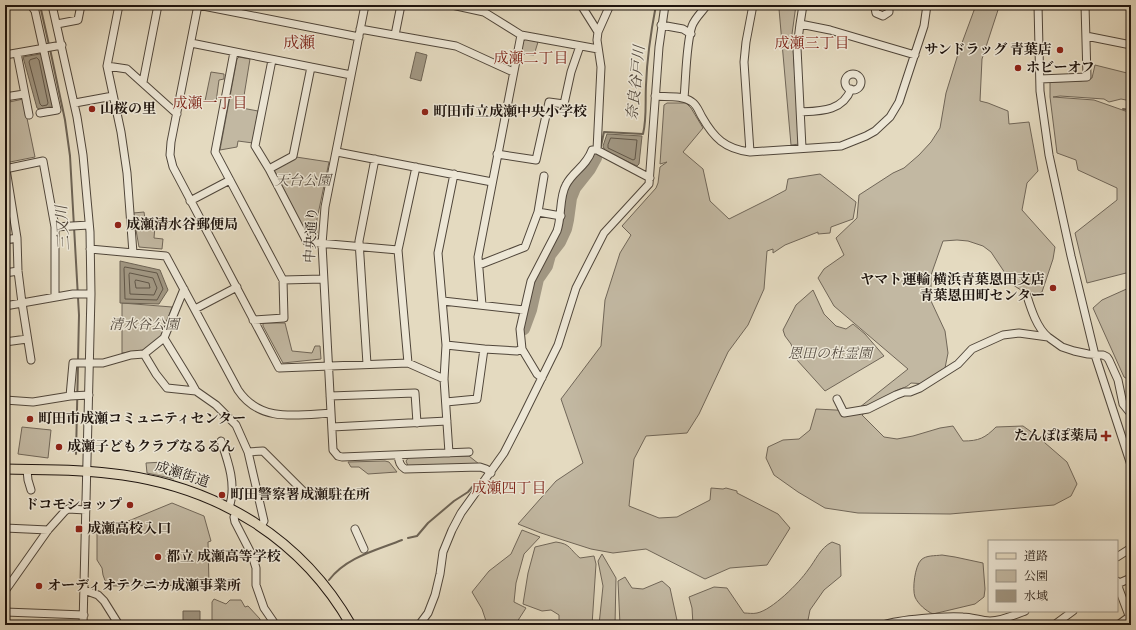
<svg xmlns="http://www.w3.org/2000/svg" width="1136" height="630" font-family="Vollkorn,'Noto Serif JP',serif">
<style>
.green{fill:#c2b8a2;stroke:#706658}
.water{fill:#a19783;stroke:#6d6354}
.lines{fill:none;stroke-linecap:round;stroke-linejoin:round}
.shore{stroke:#605648;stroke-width:1}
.stream{stroke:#6d6354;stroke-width:2}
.river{stroke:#a19783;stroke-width:12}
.minor-casing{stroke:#50463a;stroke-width:9}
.major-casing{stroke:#1e140e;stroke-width:11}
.minor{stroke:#ede7d6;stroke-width:7}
.major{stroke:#e4dac0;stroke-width:9}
.poi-dot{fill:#8f2418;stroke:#ede7d6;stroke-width:1.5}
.labels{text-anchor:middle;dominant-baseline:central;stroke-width:3;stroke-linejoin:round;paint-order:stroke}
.poi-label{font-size:14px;font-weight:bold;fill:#1e140e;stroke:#ede7d6;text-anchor:start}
.park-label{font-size:14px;font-style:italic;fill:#574d42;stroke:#ede7d6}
.street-label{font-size:14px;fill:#1e140e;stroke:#ede7d6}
.neighbourhood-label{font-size:15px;fill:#7a1f14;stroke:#ede7d6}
.water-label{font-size:15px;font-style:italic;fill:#52483d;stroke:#ede7d6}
.quarter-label{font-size:16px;fill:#7a1f14;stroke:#ede7d6}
</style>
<rect width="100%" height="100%" fill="#e4dac0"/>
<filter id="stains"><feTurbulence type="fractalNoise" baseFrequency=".005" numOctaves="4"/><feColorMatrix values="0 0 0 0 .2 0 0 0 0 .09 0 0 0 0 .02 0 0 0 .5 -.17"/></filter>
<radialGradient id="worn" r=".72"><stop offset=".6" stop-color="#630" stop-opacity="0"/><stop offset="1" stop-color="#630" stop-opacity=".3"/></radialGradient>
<!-- green -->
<path class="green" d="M776 5H796L792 34 800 144 791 145 779 9Z
M976 5H997L998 10 982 59 980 101 988 103 1008 111 1009 124 1029 122 1038 171 1027 183 1022 210 1055 247 1053 259 1042 292 1036 295 1024 292 1013 285 991 252 983 246 968 241 957 240 943 241 931 275V301L945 331 948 353 944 373 927 384 911 383C905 389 900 388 894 392 883 399 872 407 862 415L884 437 897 439 913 436 940 428 953 426 963 441C979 441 985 438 996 427L1023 426 1037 436 1067 462 1077 484 1071 496 1054 505 950 514 858 513 825 508 798 492 774 475 766 458 768 447 783 440 799 439 810 430 816 409 855 411 908 369 834 306 818 278 824 269 844 255 836 238 857 218 859 195 893 173 904 168 919 155 931 142 940 128 946 93 959 51Z
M526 39 538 42 534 55 521 54 523 42Z
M239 57 250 59 242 108 258 111 253 143 238 141 237 147 220 150 237 59Z
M1095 65 1131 74V101L1121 99 1109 102 1104 99 1060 96 1053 97 1094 100 1131 113V273L1130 272 1087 283 1075 233 1117 200V188L1078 170 1076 160 1057 153 1050 97V82L1081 81 1092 78Z
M211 72 224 74V79L219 80 216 102 205 101Z
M23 99 35 157 5 163V103Z
M667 103H686L691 108 703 128 683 152 703 169 710 201 729 219 769 199 786 190 788 179 820 174 856 202 853 219 831 227 830 233 818 234V232L785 245 773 253V249L767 251 764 289 748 325 728 352 699 414 687 433 646 436 634 459 629 506 659 518 677 517 710 500 711 488 723 489 726 488 737 491V493L778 514 790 528 767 565 730 568 705 579 646 549 613 553 591 549 541 533 518 524 556 481 583 463 561 399 601 346 605 300 620 253 631 235 622 226 656 188 658 183 660 167 667 162 660 164 664 105Z
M296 157 329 162 317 219V237L313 240 308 237 274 170Z
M144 212 146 226H155L154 238 163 239 162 249 139 247 133 213Z
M1131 287V381L1124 377 1093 308 1102 300Z
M813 290 824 314 836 326 846 329 853 324 865 334 884 356 825 391 797 360 791 344 785 336 783 330 796 305Z
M122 303 172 307 162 336 143 350 122 353Z
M263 323H285L292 351 312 353 315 346H320L321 359 283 363 263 326Z
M22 427 51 430 48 458 18 454Z
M469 456 479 464 408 466 406 461 409 457Z
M385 461 389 462 397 472 368 474 359 467H351L348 462Z
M164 462 166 469 174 479 147 473 146 463Z
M172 503 204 516 211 541 208 542 209 585 107 586 103 575 102 568 97 560V528L126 522Z
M522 530 540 537 524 554 516 583 514 602 526 608 515 625 487 624 482 609 472 592 489 571 511 554Z
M556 542C571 544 569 549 580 558L594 556 596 564 592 625H559V615L551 610 542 611 523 604 528 573 535 547Z
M832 542 840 545 841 576 824 590 810 610 807 625H693L692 608 689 597 714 587 727 588 744 613C748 613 753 614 757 613 772 610 799 583 808 570 816 560 820 548 832 542Z
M602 554 616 578 615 625H599L603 586 598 561Z
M942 555 955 557 983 563 985 589 984 597 975 604 933 614C926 611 918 604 915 597 912 589 915 566 921 560 926 555 935 556 942 555Z
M625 577 632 588 643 589 662 581 670 588 678 625H620L618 581Z
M214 599 226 604 230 600H241L245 607 248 606 260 619V625H212V602Z"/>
<!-- water -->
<path class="water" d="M416 52 427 55 421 81 410 78Z
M40 54 42 56 53 108 42 110 37 108 23 57Z
M607 134 642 136 639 164 637 166 605 151 603 146Z
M120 261 160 270 168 290 159 304 120 303Z
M183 611H200V625H183Z"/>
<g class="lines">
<!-- shore -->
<path class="shore" d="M37 58 39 60 48 103 47 105 42 106 40 104 29 62 30 60Z
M611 138 637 140 635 159 633 160 608 148V145Z
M125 267 157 273 163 289 157 300 125 299 124 269Z
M130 273 153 278 157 288 154 295 130 294 129 275Z
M136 280 149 283 150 288H136L135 282Z"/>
<!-- stream -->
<path class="stream" d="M40 5 49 45
M50 49 65 120 70 156 79 315 78 360
M1123 109 1131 110
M601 146 604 132 643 134C647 118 645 101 646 85 647 58 651 31 656 5
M76 454 78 365
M408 538 417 536 428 523 454 501 468 492 474 485
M329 580C346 557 377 550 402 540"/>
<!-- river -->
<path class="river" d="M524 329 531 310 538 279 547 266 550 255 560 242 566 229 568 220 571 198 575 188 590 169 596 158"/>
<defs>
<path id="minor" d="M31 5 35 11 57 110 40 113
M52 5 77 117 83 155 90 232 91 294 83 625
M119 5 107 66 121 132 127 173 133 253
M198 5 171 142 170 155 173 167 279 368 408 363 444 379
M198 5 359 37
M365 5 325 207 322 244 333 450 338 456 342 457 469 452
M440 5H442
M452 5 484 12 521 35 598 49
M581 5 598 32
M875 5V8L876 13 883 16 889 12V5
M1038 5 1040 91 1049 155 1071 256 1095 355 1131 465
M57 24 78 20 81 5
M800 24 830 30 915 55
M661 25 683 29 691 34
M360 29 456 46 513 72
M395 35 401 5
M1086 36 1131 45
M191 43 351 75
M234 52 215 152 283 280 323 279
M17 53 29 115
M5 55 62 45
M272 60 255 146 269 169 307 242 398 250
M107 66 127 69 177 114
M845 82a8 8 0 1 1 16 0a8 8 0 1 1-16 0Z
M1040 79 1087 77 1085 5
M143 82 158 5
M655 96C667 97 682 95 692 102 697 105 699 112 702 117 714 138 725 149 750 152L841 146 866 136 875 131 890 117 899 102 924 26 927 5
M5 97 24 94
M684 98C686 78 686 44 692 26 695 18 702 12 707 5
M75 103 113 96
M801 112C821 111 843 111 851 89
M802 148 797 48 800 24 803 5
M597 150 601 67 597 40 598 32 610 5
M337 152 492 182
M750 152 744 62 746 42 753 5
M497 154 536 160 549 102 564 104 571 72 580 46
M5 169 43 161 55 227V297
M6 169 17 238 18 271 22 303 31 360
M269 169 293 156 311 67
M190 201 230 180
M538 212 544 176
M55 227 89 225
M5 240 17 238
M90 249 166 256 238 390C260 423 297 415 331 413
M479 265 525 247 538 212 561 216
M5 273 18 271
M1027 296C1031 309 1037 328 1048 337
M443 301 524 310
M482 305 478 257 521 35
M5 306 73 294H91
M195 309 237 287
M253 320 284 318 283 280
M164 338 191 382 196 391
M5 342 27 339
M446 345 484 349 517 351 522 349
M144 354 156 374 167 388 196 391 216 405 236 425 248 452 264 521 261 526
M408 363 398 250 416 167
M367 364 359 241 375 159
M542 378 537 374 522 349 520 329 531 281 557 231C562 217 559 197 566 185 573 171 586 167 592 150H597L650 178
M70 396 73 363H103L131 355 144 354 164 338 184 289
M330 396 415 393 417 423
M837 399 844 413 868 409 896 395 904 392H910L920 388 958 364 972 349 1003 335 1019 333 1048 337 1062 347 1074 351 1088 354 1103 355 1107 357 1109 360 1118 380 1123 404 1131 414
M5 400 33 402 70 396 89 395
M446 402 477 399 484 349
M332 427 447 421
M221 441C228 461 237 486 229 507
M248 452 263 451 303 491
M449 453 444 379 446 345 438 253 454 174
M398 455C399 462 400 466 405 469L480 467 486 469 491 473
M27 470 28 480 31 490
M237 512 234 517 235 522 252 555 256 568V585L264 608 275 624
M5 528 48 530
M355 529 364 549
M1117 557 1131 548
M1117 581 1119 589 1131 621
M1117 584 1131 578
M84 590 98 595 104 601 119 625
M5 591 48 530 65 511 68 509 86 510
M5 612 84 615
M419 625 428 613 435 595 440 574 443 552 452 530 461 513 504 453 521 420 558 345 576 288 604 233 649 184 659 47 665 5
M883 625C900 619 944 616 963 617 972 617 981 621 990 621 1001 621 1015 615 1025 611
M1054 625 1073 611
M1118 625 1129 617"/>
<path id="major" d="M5 469C44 470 84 469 123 475 220 489 302 539 351 625"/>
</defs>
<!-- minor casing -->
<use href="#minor" class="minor-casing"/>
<!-- major casing -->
<use href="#major" class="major-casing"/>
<!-- minor -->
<use href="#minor" class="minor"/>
<!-- major -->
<use href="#major" class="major"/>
</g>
<!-- markers -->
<g class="poi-dot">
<circle cx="1060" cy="50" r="4"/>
<circle cx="1018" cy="68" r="4"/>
<circle cx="92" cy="109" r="4"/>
<circle cx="425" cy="112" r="4"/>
<circle cx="118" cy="225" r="4"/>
<circle cx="1053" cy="288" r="4"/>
<circle cx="30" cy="419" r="4"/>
<path d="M1104 430h4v4h4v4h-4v4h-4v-4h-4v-4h4z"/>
<circle cx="59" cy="447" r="4"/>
<circle cx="222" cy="495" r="4"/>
<circle cx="130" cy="505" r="4"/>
<rect x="75" y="525" width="8" height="8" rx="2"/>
<circle cx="158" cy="557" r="4"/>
<circle cx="39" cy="586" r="4"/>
</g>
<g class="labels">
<!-- poi labels -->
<g class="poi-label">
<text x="1052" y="50" text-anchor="end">サンドラッグ 青葉店</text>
<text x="1026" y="68">ホビーオフ</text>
<text x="100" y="109">山桜の里</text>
<text x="433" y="112">町田市立成瀬中央小学校</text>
<text x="126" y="225">成瀬清水谷郵便局</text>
<text x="1045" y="280" text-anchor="end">ヤマト運輸 横浜青葉恩田支店<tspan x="1045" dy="16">青葉恩田町センター</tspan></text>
<text x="38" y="419">町田市成瀬コミュニティセンター</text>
<text x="1098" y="436" text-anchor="end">たんぽぽ薬局</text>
<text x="67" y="447">成瀬子どもクラブなるるん</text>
<text x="230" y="495">町田警察署成瀬駐在所</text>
<text x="122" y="505" text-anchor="end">ドコモショップ</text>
<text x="87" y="529">成瀬高校入口</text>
<text x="166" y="557">都立 成瀬高等学校</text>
<text x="47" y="586">オーディオテクニカ成瀬事業所</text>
</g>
<!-- park labels -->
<g class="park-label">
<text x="303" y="181">天台公園</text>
<text x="144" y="325">清水谷公園</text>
<text x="830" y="354">恩田の杜霊園</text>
</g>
<!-- street labels -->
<g class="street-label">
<text transform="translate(312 235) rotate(-87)">中央通り</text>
<text transform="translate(182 475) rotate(18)">成瀬街道</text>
</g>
<!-- neighbourhood labels -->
<g class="neighbourhood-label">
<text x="812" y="44">成瀬三丁目</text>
<text x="531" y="59">成瀬二丁目</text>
<text x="210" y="104">成瀬一丁目</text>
<text x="509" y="489">成瀬四丁目</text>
</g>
<!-- water labels -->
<g class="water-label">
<text transform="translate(637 83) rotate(-84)">奈良谷戸川</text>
<text transform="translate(64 228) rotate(-93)">三又川</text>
</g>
<!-- quarter labels -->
<g class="quarter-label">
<text x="299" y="44">成瀬</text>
</g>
</g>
<!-- margin -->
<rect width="1136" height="630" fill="none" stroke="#e4dac0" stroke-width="20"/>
<rect x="6" y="6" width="1124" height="618" fill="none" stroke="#1e140e" stroke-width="2"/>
<rect x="10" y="10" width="1116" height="610" fill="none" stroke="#1e140e"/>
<!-- legend -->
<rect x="988" y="540" width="130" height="72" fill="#ede7d6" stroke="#9a9386"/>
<rect x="996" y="553" width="20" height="6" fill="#e4dac0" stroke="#9a9386"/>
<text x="1024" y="560" font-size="12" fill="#1e140e">道路</text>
<rect x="996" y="570" width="20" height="12" fill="#c2b8a2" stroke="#9a9386"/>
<text x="1024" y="580" font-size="12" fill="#1e140e">公園</text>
<rect x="996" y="590" width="20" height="12" fill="#a19783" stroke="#9a9386"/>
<text x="1024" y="600" font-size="12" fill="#1e140e">水域</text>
<rect width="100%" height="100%" filter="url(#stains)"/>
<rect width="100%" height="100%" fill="url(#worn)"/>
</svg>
